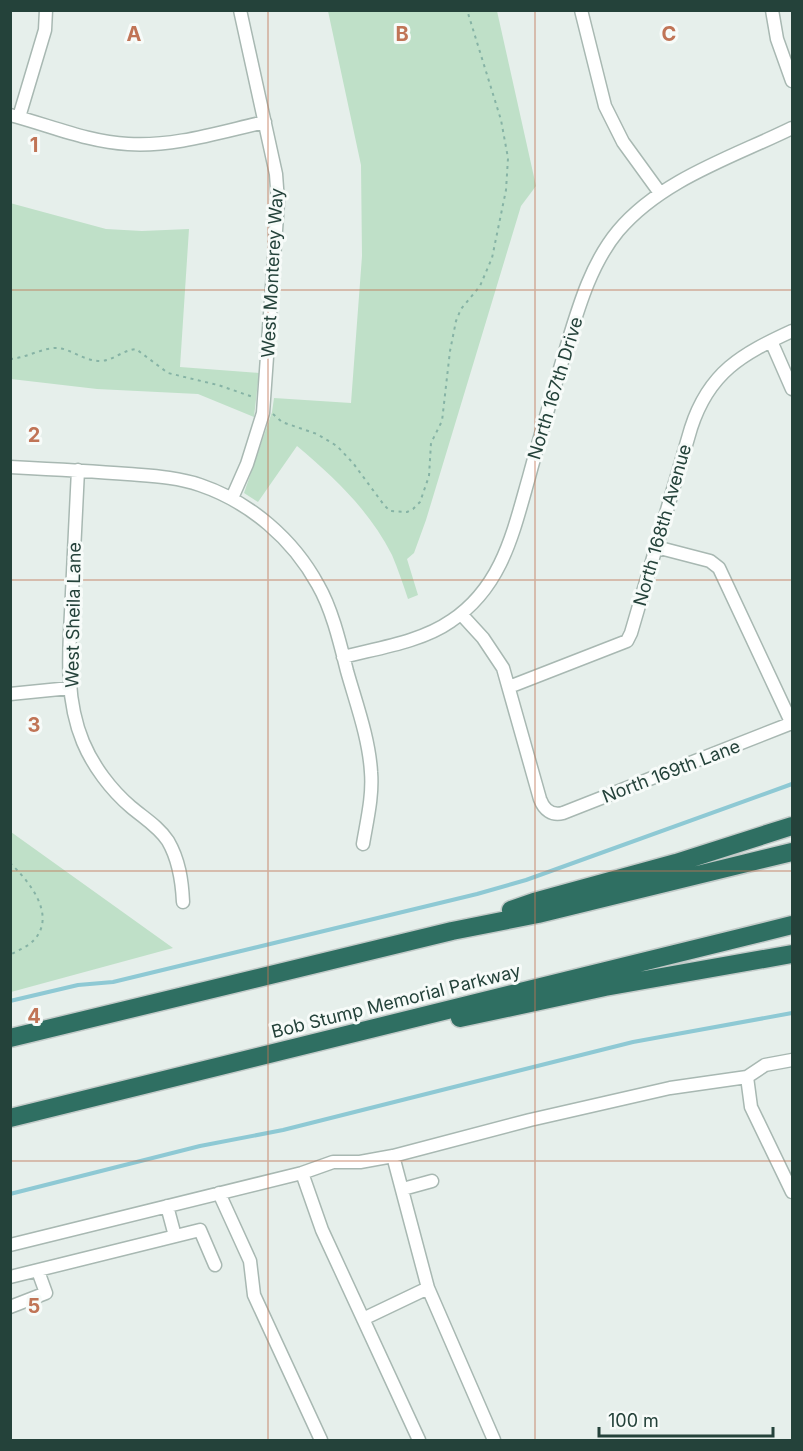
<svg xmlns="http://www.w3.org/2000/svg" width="803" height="1451" font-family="Inter,sans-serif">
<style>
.green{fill:#bfe0c8}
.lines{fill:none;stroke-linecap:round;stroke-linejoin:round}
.stream{stroke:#8ec9d4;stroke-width:4}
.minor-casing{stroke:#a8b8b2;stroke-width:15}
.highway-casing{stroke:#c2cac8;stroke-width:21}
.path{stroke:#86b3a5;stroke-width:2;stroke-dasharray:3 4.5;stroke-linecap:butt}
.minor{stroke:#fff;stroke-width:12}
.highway{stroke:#2f6f62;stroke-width:18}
.grid{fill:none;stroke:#c07456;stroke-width:1.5;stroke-opacity:0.55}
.labels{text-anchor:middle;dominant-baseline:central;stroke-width:6;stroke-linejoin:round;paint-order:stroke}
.street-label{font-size:18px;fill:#24423a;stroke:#f7fbf9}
.grid-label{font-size:20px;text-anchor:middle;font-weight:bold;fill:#c07456;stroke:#f7fbf9;stroke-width:6;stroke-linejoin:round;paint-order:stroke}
</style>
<rect width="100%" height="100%" fill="#e6efeb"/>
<!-- green -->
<path class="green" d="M328 11H497L536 186 521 206 426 520 414 553 407 559 418 595 408 599C403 584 398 569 392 555 369 510 335 478 297 446L258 502 244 493 272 412 274 398 351 403 362 256 361 165Z
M10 203 106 229 142 231 189 229 180 367 259 373 254 417 198 394 97 389 11 379Z
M11 832 173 948 11 992Z"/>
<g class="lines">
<!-- stream -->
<path class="stream" d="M10 1001 78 985 113 982 477 894 526 880 792 784
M10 1194 200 1146 283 1130 633 1042 792 1013"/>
<defs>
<path id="minor" d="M581 10 605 106 623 142 660 193
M772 10 777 39 792 81
M10 115C49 125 88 142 128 144 174 147 220 132 265 122
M19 117 45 30 46 10
M771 341 792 389
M10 467C50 469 89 471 128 474 152 476 177 477 200 485 250 502 293 539 318 585 332 609 340 643 347 671 356 703 369 738 371 772 373 796 367 820 363 844
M78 470C76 511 74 552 72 593 70 642 63 694 83 742 93 766 111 790 131 807 144 818 159 827 168 841 179 860 182 880 183 902
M232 498 247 464 263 413 278 202 276 174 240 10
M656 547 710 561 719 568 792 724
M461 614 483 638 503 668 540 799C544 810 552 816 563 813L792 723
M343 657C378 648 421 642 451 621 502 587 513 533 529 477 540 436 552 396 564 355 577 313 589 266 618 231 662 179 733 157 792 128
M509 687 627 641 631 633 691 428C709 372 742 354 792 331
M10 694 70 688
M747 1077 751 1107 792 1192
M393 1156 428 1288
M302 1173 322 1230 419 1440
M403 1189 432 1181
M219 1193 250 1261 254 1295 321 1440
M167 1206 175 1236
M10 1245 302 1173 333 1162H360L393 1156 530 1120 670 1088 747 1077 765 1065 792 1060
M10 1277 200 1230 215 1265
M10 1307 46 1293 38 1271
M363 1319 428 1288 494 1440"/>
<path id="highway" d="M511 910 534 902 676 863 792 826
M460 1018 605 987 792 954
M10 1038 452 931 538 914 792 852
M10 1118 792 925"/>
</defs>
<!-- minor casing -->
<use href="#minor" class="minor-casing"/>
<!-- highway casing -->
<use href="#highway" class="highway-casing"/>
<!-- path -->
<path class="path" d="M10 359C26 358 42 348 56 348 71 348 82 361 101 361 114 360 123 350 136 349L168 373 218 385 253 397
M273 414 282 422 317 434 337 446 353 463 384 505 390 511 407 512 413 509 420 502 429 476 431 443 442 421 450 351 456 321 461 309 480 286 492 258 506 190 508 158 501 120 467 10
M10 863C29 881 57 915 34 940 28 947 18 950 10 955"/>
<!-- minor -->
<use href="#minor" class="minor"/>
<!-- highway -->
<use href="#highway" class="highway"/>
</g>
<!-- grid -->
<path class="grid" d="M268 10V1440M535 10V1440M10 290H792M10 580H792M10 871H792M10 1161H792"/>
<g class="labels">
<!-- street labels -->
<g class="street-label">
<text transform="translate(272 273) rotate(-87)">West Monterey Way</text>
<text transform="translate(555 388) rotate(-73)">North 167th Drive</text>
<text transform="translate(662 525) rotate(-74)">North 168th Avenue</text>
<text transform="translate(73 615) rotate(-89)">West Sheila Lane</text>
<text transform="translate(671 771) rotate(-21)">North 169th Lane</text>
<text transform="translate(396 1001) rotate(-14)">Bob Stump Memorial Parkway</text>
</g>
</g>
<g class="grid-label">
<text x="134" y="41">A</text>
<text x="402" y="41">B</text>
<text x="669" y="41">C</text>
<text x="34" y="152">1</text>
<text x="34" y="442">2</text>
<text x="34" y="732">3</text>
<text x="34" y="1023">4</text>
<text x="34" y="1313">5</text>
</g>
<!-- border -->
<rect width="803" height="1451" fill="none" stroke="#24423a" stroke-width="24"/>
<!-- scale -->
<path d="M599 1427v9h174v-9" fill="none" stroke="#24423a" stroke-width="3"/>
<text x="608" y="1427" font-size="18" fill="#24423a" stroke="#f7fbf9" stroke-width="4.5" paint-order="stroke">100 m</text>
</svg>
